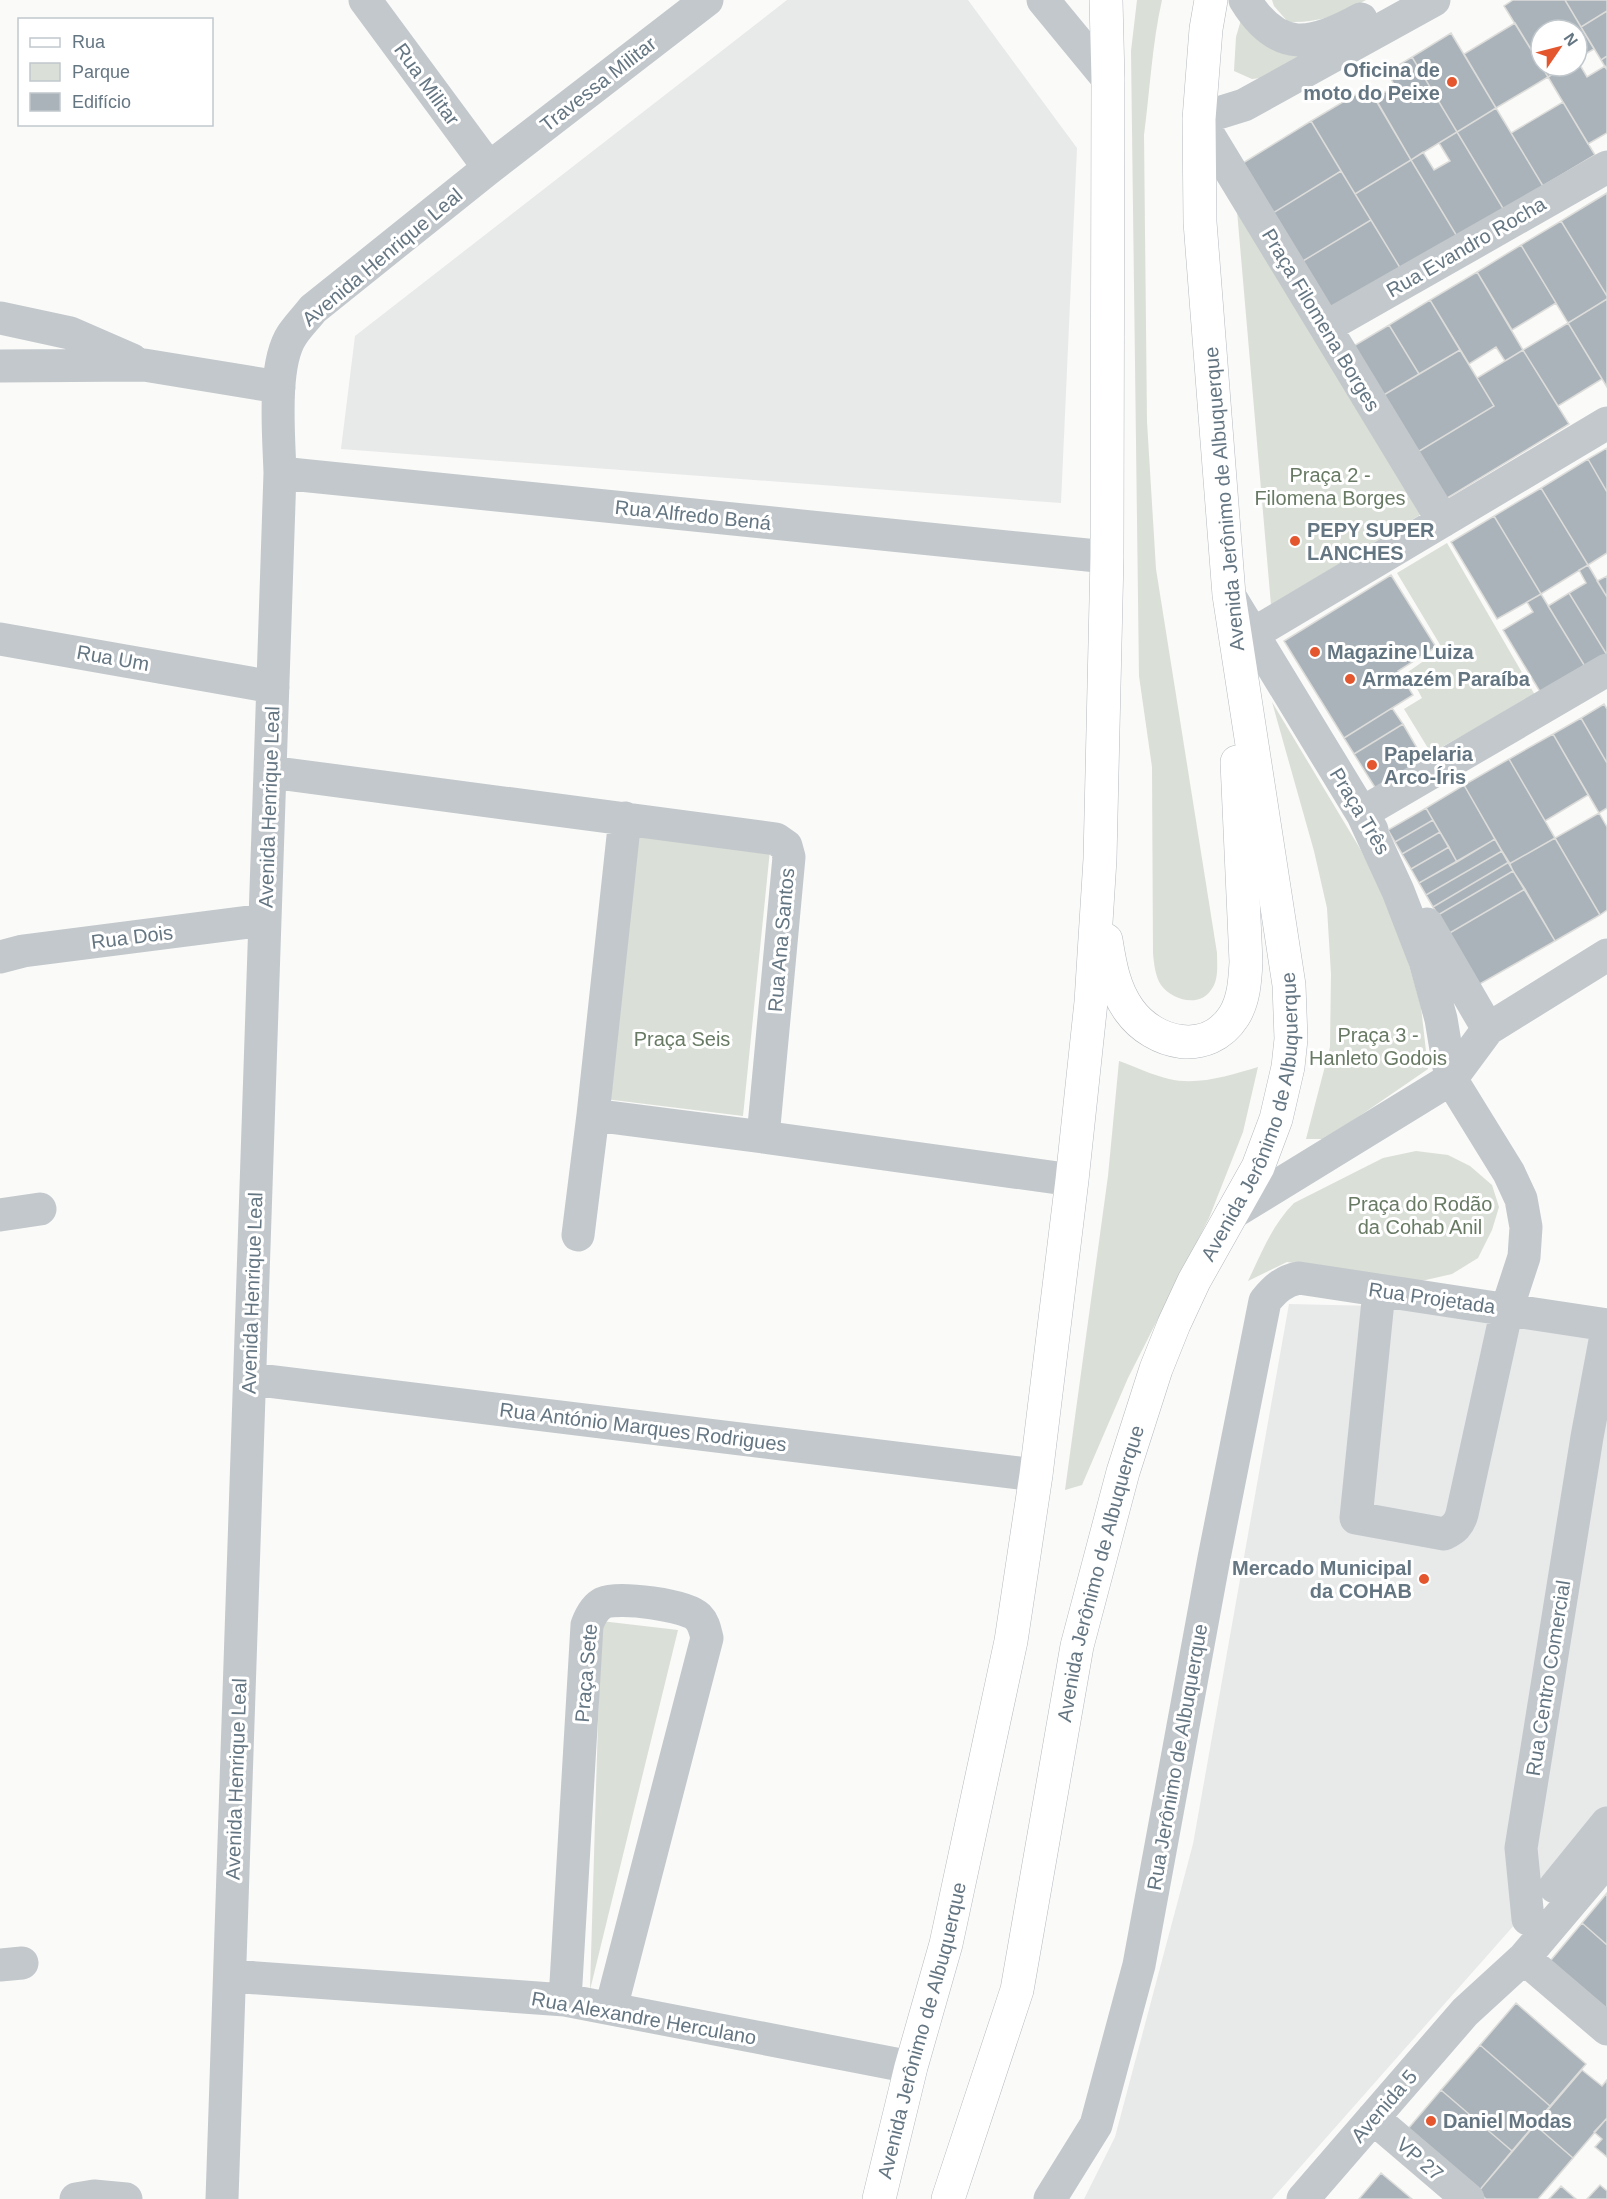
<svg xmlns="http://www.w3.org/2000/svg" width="1607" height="2199" font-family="Arial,sans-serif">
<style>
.built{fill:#e8e9e9}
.green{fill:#dadfd7}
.building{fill:#aab3b9;stroke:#dcdcda;stroke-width:1.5}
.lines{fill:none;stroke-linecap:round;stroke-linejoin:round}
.major-casing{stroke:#b5babe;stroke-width:34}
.minor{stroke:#c3c8cc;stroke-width:33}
.major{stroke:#fff;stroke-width:33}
.poi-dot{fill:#e4572e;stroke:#fff;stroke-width:2}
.labels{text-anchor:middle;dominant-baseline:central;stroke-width:6;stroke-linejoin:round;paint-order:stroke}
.poi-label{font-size:20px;font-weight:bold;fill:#657683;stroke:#fff;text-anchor:start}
.street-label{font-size:20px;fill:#657683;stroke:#fff}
.park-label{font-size:20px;fill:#687a64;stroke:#fff}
</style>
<rect width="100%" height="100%" fill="#fafaf8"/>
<!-- built -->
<path class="built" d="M787 0H968L1077 148 1061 503 341 449 355 336Z
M1289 1304 1507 1309 1607 1338V1820L1272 2199H1084L1115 2137 1193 1844Z"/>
<!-- green -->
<path class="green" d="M1137 0H1162C1152 44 1150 90 1144 135L1147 422 1156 569 1217 953C1217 965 1219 980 1211 990 1199 1008 1172 1000 1161 985 1155 976 1154 963 1153 953L1152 767 1139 676 1131 51Z
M1272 0H1366C1340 15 1319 23 1288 22L1274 6Z
M1243 13 1321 46 1279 76 1252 79 1234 71 1236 37Z
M1236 199 1425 512 1271 605Z
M1447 543 1535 695 1431 753 1404 709 1422 698 1408 672 1442 648 1397 573Z
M1272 702 1362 852 1397 923 1421 1007 1428 1069 1326 1139H1306L1330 1047 1331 974 1327 908 1314 851Z
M639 822 770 850 743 1116 605 1099Z
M1119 1061C1136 1067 1152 1075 1169 1079 1198 1086 1231 1075 1258 1067L1243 1132 1209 1218 1128 1378 1082 1485 1065 1490 1108 1176Z
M1416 1151 1448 1155 1470 1166 1492 1185 1499 1207 1492 1230 1478 1258 1452 1274 1417 1282 1287 1262 1248 1281C1261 1254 1272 1225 1294 1203L1383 1158Z
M601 1621 678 1630 590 1990Z"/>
<!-- building -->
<path class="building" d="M1513 0H1565L1594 49 1577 59V30H1541V66H1566L1548 77 1504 6Z
M1565 0H1607V11L1581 27Z
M1607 11V56L1601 60 1581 27Z
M1515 23 1548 77 1496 108 1464 54Z
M1451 33 1496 108 1457 132 1412 57Z
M1607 56V70L1601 60Z
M1412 57 1457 132 1411 160 1375 98 1395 86 1387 72Z
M1577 60 1587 77 1605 66 1607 70V133L1588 144 1548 77 1566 66H1577Z
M1368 87 1411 160 1355 194 1311 121Z
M1563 102 1595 155 1543 186 1511 133Z
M1496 108 1543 186 1504 210 1457 132Z
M1311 121 1341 171 1268 216 1238 166Z
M1457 132 1504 210 1458 238 1411 160 1423 152 1434 170 1450 161 1439 143Z
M1411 160 1458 238 1402 271 1355 194Z
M1341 171 1371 220 1298 264 1268 216Z
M1607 193V296L1561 221Z
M1371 220 1402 271 1329 315 1298 264Z
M1561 221 1607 296V299L1568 323 1521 245Z
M1521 245 1556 303 1512 330 1477 272Z
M1477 272 1523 350 1505 361 1496 347 1469 364 1430 300Z
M1607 299V387L1568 323Z
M1430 300 1460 350 1419 374 1389 325Z
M1568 323 1602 379 1558 406 1523 350Z
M1389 325 1419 374 1382 396 1352 347Z
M1460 350 1494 406 1416 453 1382 396Z
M1523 350 1569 424 1444 500 1416 453 1494 406 1477 378Z
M1607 448V492L1588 459Z
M1588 459 1607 492V553L1588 565 1541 488Z
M1541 488 1588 565 1541 594 1494 516Z
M1494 516 1541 594 1497 619 1451 542Z
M1588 565 1607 597V655L1569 593 1586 583 1579 570Z
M1391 575 1436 647 1398 671 1413 695 1344 738 1284 641Z
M1607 576V597L1597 581Z
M1569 593 1607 655 1586 668 1548 606Z
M1541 594 1586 668 1542 695 1503 630 1533 612 1527 602Z
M1604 704 1607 709V763L1581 718Z
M1392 708 1403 724 1354 754 1344 738Z
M1581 718 1607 763V808L1599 813 1553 734Z
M1403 724 1424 760 1376 789 1354 754Z
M1553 734 1588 795 1545 821 1509 759Z
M1509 759 1555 838 1509 864 1464 785Z
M1464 785 1495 839 1457 862 1426 808Z
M1426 808 1433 820 1395 842 1388 830Z
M1599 813 1607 827V910L1600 915 1555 838Z
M1433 820 1440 832 1402 854 1395 842Z
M1440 832 1449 847 1411 869 1402 854Z
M1555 838 1600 915 1555 941 1509 864Z
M1495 839 1502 851 1426 895 1419 883Z
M1449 847 1457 862 1419 883 1411 869Z
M1502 851 1509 862 1433 907 1426 895Z
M1509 862 1513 871 1438 915 1433 907Z
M1513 871 1525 889 1448 934 1438 915Z
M1525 889 1555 941 1478 985 1448 934Z
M1607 1893V1945L1582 1923Z
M1582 1923 1607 1945V2018L1546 1966Z
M1516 2003 1586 2064 1550 2106 1480 2045Z
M1480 2045 1550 2106 1512 2151 1441 2090Z
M1582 2070 1602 2086 1607 2080V2118L1573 2158 1535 2125Z
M1441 2090 1512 2151 1478 2192 1407 2130Z
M1607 2118V2157L1595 2147 1602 2139 1594 2132Z
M1535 2125 1573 2158 1538 2199H1486L1478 2192Z
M1381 2173 1412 2199H1359Z
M1600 2185 1607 2191V2199H1587Z
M1561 2186 1576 2199H1549Z"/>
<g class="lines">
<defs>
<g id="major">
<path d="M1106 940C1110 965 1114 989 1129 1010 1154 1045 1208 1057 1234 1016 1244 1000 1245 980 1246 962L1237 762"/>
<path id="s1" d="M879 2199 911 2067 946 1944 1011 1641 1036 1475 1072 1180 1091 1002 1100 859 1107 557 1108 79 1106 0"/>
<path id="s2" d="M948 2199 1017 1990 1077 1646 1123 1472 1156 1369 1174 1324 1194 1281 1258 1167 1276 1119 1288 1067 1291 1039 1289 985 1229 595 1200 222 1199 119 1206 29 1211 0"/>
</g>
</defs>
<!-- major casing -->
<use href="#major" class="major-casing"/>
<!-- minor -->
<path class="minor" d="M365 0 489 168
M1043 0 1108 79
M1245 0C1278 54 1312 46 1361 19
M1434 0 1244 105 1199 119 1443 521
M0 318 70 333 132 360
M1326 327 1607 167
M0 366 144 365 279 387
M280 473 1107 557
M1229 595 1372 830
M1253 634 1607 423
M0 639 273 687
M270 772 776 839 786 846 789 857 763 1137
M625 818 593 1115 763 1137 1072 1180
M1427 924 1488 1029
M0 957 23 951 265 920
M1231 1214 1451 1079 1488 1029 1607 955
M0 1215 40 1209
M578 1235 593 1115
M1379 1291 1356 1518 1444 1534C1454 1529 1459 1525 1462 1514L1507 1309 1524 1257 1526 1227 1521 1199 1509 1173 1451 1079 1441 1019 1425 961 1398 891 1362 813 1607 670
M250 1379 1036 1475
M1555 1887 1607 1823
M1528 1919 1521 1848 1587 1437 1607 1330
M1524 1958 1607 2029
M0 1965 22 1963
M230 1976 565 2000 911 2067
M565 2000 587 1625C590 1617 595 1607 603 1603 619 1596 686 1605 698 1617 704 1623 705 1630 707 1638L611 2008
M1373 2118 1468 2199
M76 2199 94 2196 126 2199
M222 2199 280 473C279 437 272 365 292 335 298 326 306 318 313 309L489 168 707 0
M1050 2199 1096 2125 1139 1965 1214 1558 1265 1301C1275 1289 1283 1281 1299 1278L1607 1325
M1303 2199 1465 2012 1524 1958 1607 1860"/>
<!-- major -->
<use href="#major" class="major"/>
</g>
<!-- markers -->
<g class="poi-dot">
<circle cx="1452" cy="82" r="6"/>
<circle cx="1295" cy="541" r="6"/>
<circle cx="1315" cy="652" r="6"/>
<circle cx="1350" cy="679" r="6"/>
<circle cx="1372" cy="765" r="6"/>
<circle cx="1424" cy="1579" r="6"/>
<circle cx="1431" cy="2121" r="6"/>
</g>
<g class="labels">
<!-- poi labels -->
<g class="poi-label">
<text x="1440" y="70" text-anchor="end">Oficina de<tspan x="1440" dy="23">moto do Peixe</tspan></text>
<text x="1307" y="530">PEPY SUPER<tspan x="1307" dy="23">LANCHES</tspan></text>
<text x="1327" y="652">Magazine Luiza</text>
<text x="1362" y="679">Armazém Paraíba</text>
<text x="1384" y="754">Papelaria<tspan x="1384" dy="23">Arco-Íris</tspan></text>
<text x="1412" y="1568" text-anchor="end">Mercado Municipal<tspan x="1412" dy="23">da COHAB</tspan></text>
<text x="1443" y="2121">Daniel Modas</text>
</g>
<!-- street labels -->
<g class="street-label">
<text transform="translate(427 84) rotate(54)">Rua Militar</text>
<text transform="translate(598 84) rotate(-38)">Travessa Militar</text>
<text transform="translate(1466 247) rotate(-30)">Rua Evandro Rocha</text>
<text transform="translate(382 257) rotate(-40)">Avenida Henrique Leal</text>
<text transform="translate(1321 320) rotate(59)">Praça Filomena Borges</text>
<text transform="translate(1224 499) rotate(-95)">Avenida Jerônimo de Albuquerque</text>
<text transform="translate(693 515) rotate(6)">Rua Alfredo Bená</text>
<text transform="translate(113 658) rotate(10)">Rua Um</text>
<text transform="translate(269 807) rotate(-88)">Avenida Henrique Leal</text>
<text transform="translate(1360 811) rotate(59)">Praça Três</text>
<text transform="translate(132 937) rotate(-7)">Rua Dois</text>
<text transform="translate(781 940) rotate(-85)">Rua Ana Santos</text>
<text stroke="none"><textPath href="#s2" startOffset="1131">Avenida Jerônimo de Albuquerque</textPath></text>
<text transform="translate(252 1293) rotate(-88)">Avenida Henrique Leal</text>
<text transform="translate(1432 1298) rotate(8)">Rua Projetada</text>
<text transform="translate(643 1427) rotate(7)">Rua António Marques Rodrigues</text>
<text stroke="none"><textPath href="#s2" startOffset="645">Avenida Jerônimo de Albuquerque</textPath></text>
<text transform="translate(586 1673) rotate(-85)">Praça Sete</text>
<text transform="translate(1548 1678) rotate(-81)">Rua Centro Comercial</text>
<text transform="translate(1177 1757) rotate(-80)">Rua Jerônimo de Albuquerque</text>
<text transform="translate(236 1779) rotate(-88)">Avenida Henrique Leal</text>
<text transform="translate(644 2018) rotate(10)">Rua Alexandre Herculano</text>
<text stroke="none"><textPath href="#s1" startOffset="174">Avenida Jerônimo de Albuquerque</textPath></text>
<text transform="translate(1384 2106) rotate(-49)">Avenida 5</text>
<text transform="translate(1420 2159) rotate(41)">VP 27</text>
</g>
<!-- park labels -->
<g class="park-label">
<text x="1330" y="475">Praça 2 -<tspan x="1330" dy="23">Filomena Borges</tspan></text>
<text x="1378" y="1035">Praça 3 -<tspan x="1378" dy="23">Hanleto Godois</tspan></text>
<text x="682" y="1039">Praça Seis</text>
<text x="1420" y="1204">Praça do Rodão<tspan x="1420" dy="23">da Cohab Anil</tspan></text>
</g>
</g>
<!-- legend -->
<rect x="18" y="18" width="195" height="108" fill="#ffffff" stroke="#c1c8cd" stroke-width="1.5"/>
<rect x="30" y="38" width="30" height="9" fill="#ffffff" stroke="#c1c8cd" stroke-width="1.5"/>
<text x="72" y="48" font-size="18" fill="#657683">Rua</text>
<rect x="30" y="63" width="30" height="18" fill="#dadfd7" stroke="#c1c8cd" stroke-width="1.5"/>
<text x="72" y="78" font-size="18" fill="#657683">Parque</text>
<rect x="30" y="93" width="30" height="18" fill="#aab3b9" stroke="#c1c8cd" stroke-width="1.5"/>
<text x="72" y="108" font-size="18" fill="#657683">Edifício</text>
<!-- north arrow -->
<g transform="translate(1559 48) rotate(55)"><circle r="28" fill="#ffffff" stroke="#c1c8cd" stroke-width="1.5"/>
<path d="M0-4.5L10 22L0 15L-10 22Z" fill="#e4572e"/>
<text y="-9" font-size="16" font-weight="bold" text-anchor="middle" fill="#657683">N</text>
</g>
</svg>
